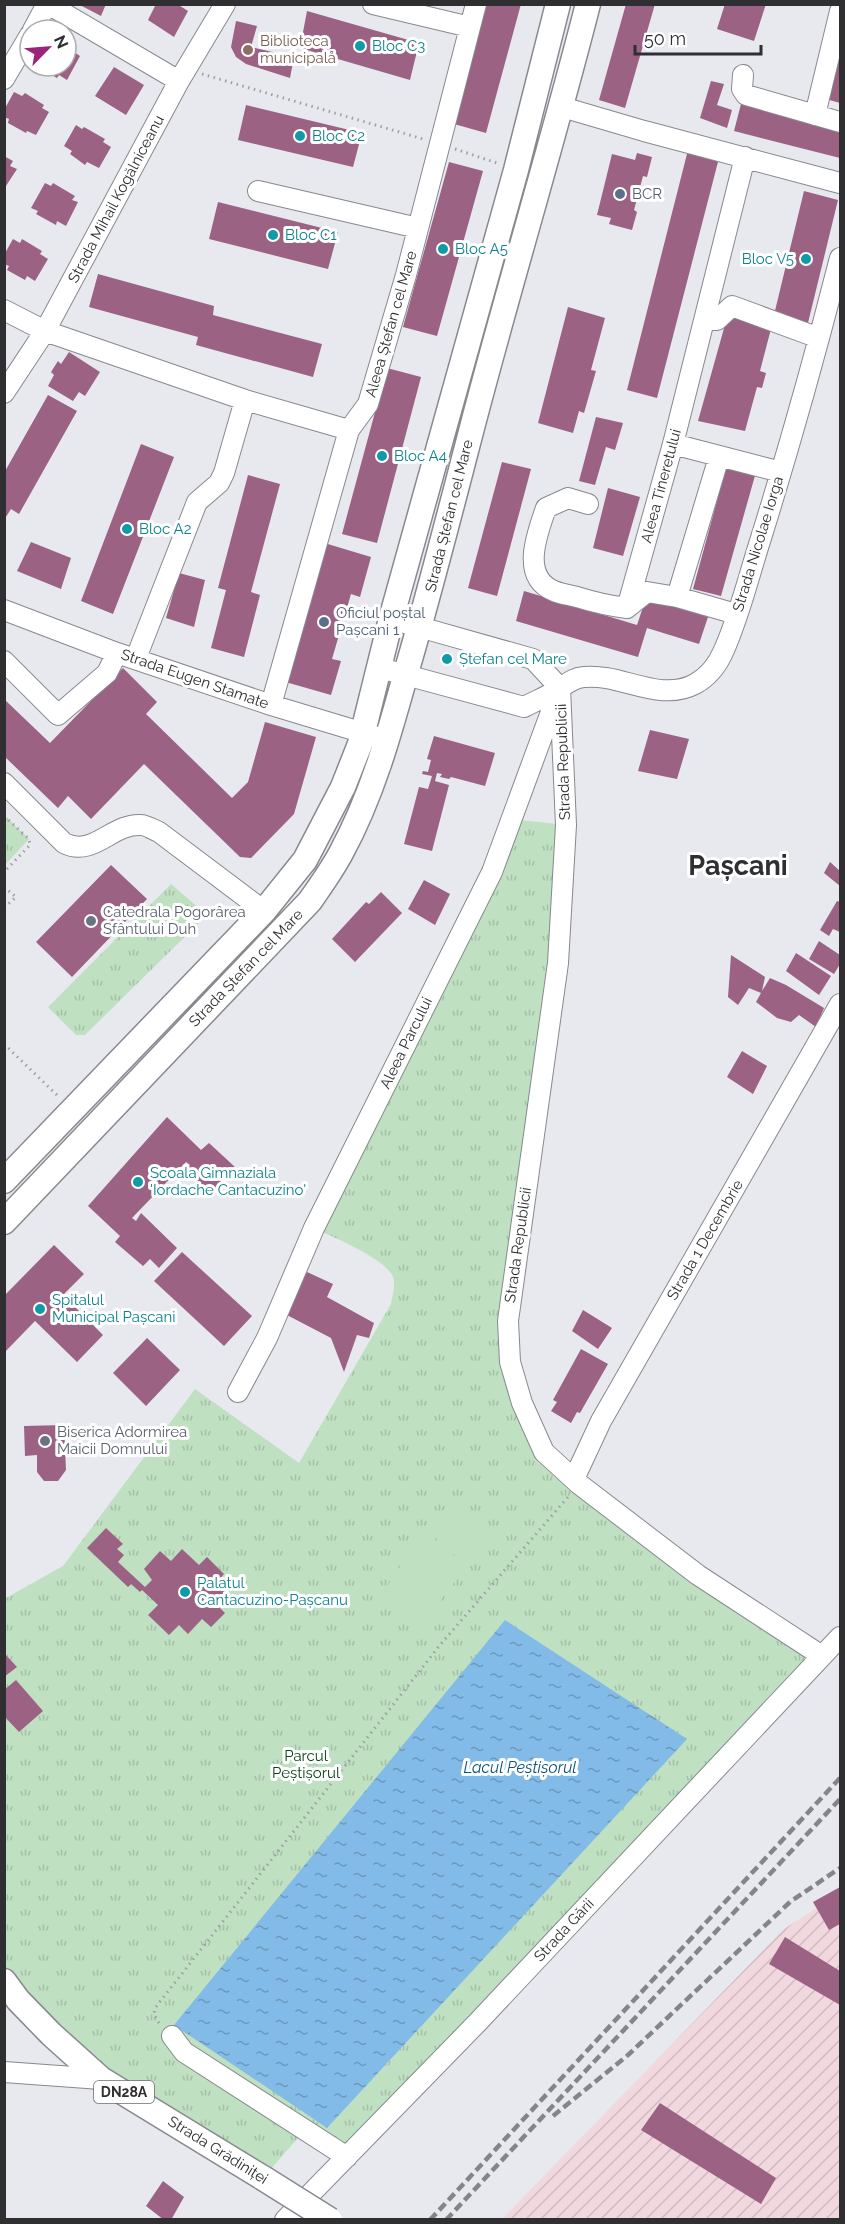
<svg xmlns="http://www.w3.org/2000/svg" width="845" height="2224" font-family="Raleway,sans-serif">
<style>
.industrial{fill:url(#industrial-furrows)}
.grass{fill:url(#grass-tufts)}
.pitch{fill:#c0e0c2}
.water{fill:url(#water-ripples)}
.building{fill:#9b6284}
.lines{fill:none;stroke-linecap:round;stroke-linejoin:round}
.minor-casing{stroke:#87898e;stroke-width:22}
.major-casing{stroke:#87898e;stroke-width:27}
.path{stroke:#9fa0a5;stroke-width:3;stroke-dasharray:1.5 4.5;stroke-linecap:butt}
.minor{stroke:#fff;stroke-width:20}
.major{stroke:#fff;stroke-width:24}
.rail{stroke:#848589;stroke-width:4.5;stroke-dasharray:9 4.5;stroke-linecap:butt}
.major-bridge-casing{stroke:#87898e;stroke-width:27;stroke-linecap:butt}
.major-bridge{stroke:#fff;stroke-width:24}
.culture-dot{fill:#0f9aa8;stroke:#fff;stroke-width:2}
.education-dot{fill:#8d6e63;stroke:#fff;stroke-width:2}
.service-dot{fill:#5c6f8a;stroke:#fff;stroke-width:2}
.worship-dot{fill:#6b7280;stroke:#fff;stroke-width:2}
.labels{text-anchor:middle;dominant-baseline:central;stroke-width:6;stroke-linejoin:round;paint-order:stroke}
.shield{fill:#fff;stroke:#6d6d70;stroke-width:1.5}
.shield-label{font-size:14px;font-weight:bold;fill:#2f2f32}
.education-label{font-size:15px;fill:#785e54;stroke:#fff;text-anchor:start}
.culture-label{font-size:15px;fill:#0d838f;stroke:#fff;text-anchor:start}
.service-label{font-size:15px;fill:#4e5e75;stroke:#fff;text-anchor:start}
.street-label{font-size:15px;fill:#2f2f32;stroke:#fff}
.worship-label{font-size:15px;fill:#5b616d;stroke:#fff;text-anchor:start}
.park-label{font-size:15px;fill:#0c4619;stroke:#fff}
.water-label{font-size:16px;font-style:italic;fill:#0d527b;stroke:#fff}
.town-label{font-size:27px;font-weight:bold;fill:#2f2f32;stroke:#fff}
</style>
<defs>
<pattern id="industrial-furrows" width="10" height="10" patternUnits="userSpaceOnUse" patternTransform="scale(1.5)"><rect width="10" height="10" fill="#f1d8df"/><path d="M-1 1l2-2M0 10L10 0M9 11l2-2" fill="none" stroke="#cfbac0"/></pattern>
<pattern id="grass-tufts" width="24" height="20" patternUnits="userSpaceOnUse" patternTransform="scale(1.5)"><rect width="24" height="20" fill="#c0e0c2"/><path d="M3 7l-1-3M5 7V3M7 7l1-3M15 17l-1-3M17 17v-4M19 17l1-3" fill="none" stroke="#a5c0a7"/></pattern>
<pattern id="water-ripples" width="26" height="14" patternUnits="userSpaceOnUse" patternTransform="scale(1.5)"><rect width="26" height="14" fill="#82bbe7"/><path d="M2 4q2-2 4 0t4 0M15 11q2-2 4 0t4 0" fill="none" stroke="#6b98bc"/></pattern>
</defs>
<rect width="100%" height="100%" fill="#e7e9ef"/>
<!-- industrial -->
<path class="industrial" d="M840 1893V2219L501 2220 784 1929Z"/>
<!-- grass -->
<path class="grass" d="M5 816 29 839 5 865H4Z
M511 819 566 825 508 1321 544 1452 822 1656 347 2157 304 2131 263 2178 101 2079 5 1981 4 1599 63 1566 195 1389 299 1463 391 1304C392 1297 395 1288 394 1281 393 1261 332 1237 314 1228Z
M171 884 207 915 85 1035H76L48 1007Z"/>
<!-- pitch -->
<path class="pitch" d="M447 1506 486 1538 467 1566 426 1530Z
M422 1534 463 1571 419 1628 382 1594Z"/>
<!-- water -->
<path class="water" d="M505 1620 687 1739 327 2128 174 2025Z"/>
<!-- building -->
<path class="building" d="M78 4H106L101 16Z
M156 4H177L188 11 174 37 148 20Z
M487 4H521L486 133 454 124Z
M626 4H655L625 108 599 100Z
M725 4H766L754 41 717 29Z
M307 11 419 43 410 80 300 48Z
M236 21 257 26 251 47 294 57 290 78 246 64 236 57 231 47Z
M66 43 75 48 74 52 80 56 67 80 59 75 57 78 43 70 45 66H66Z
M840 48V103L826 99Z
M114 67 144 85 126 115 95 96Z
M711 81 724 84 717 105 732 110 727 128 700 118Z
M14 92 22 96 25 93 44 105 42 108 49 112 36 135 27 131 26 133 8 123 9 119 4 117V110Z
M741 104 840 131V158L734 131Z
M246 105 362 133 353 167 238 140Z
M76 125 82 129 84 127 105 139 103 142 111 147 99 168 87 162 85 165 70 154 72 151 64 146Z
M688 150 719 158 657 398 627 390Z
M637 153 652 157 647 177 643 176 634 210 637 212 632 230 609 224 611 218 597 215 612 154 635 160Z
M4 156 13 161 10 166 17 169 4 189Z
M449 162 483 171 437 336 403 327Z
M45 183 51 186 53 183 75 196 72 200 78 202 66 226 57 221 56 225 36 214 38 211 31 208Z
M804 191 838 200 807 327 773 319Z
M218 202 338 232 328 269 209 239Z
M13 239 20 243 22 239 42 251 40 254 48 259 35 281 27 276 25 280 7 270 9 266 4 264V255Z
M98 274 214 306 213 315 322 344 313 377 196 345 198 337 89 307Z
M568 307 605 318 591 370 596 371 584 413 579 411 573 433 538 423Z
M728 314 772 325 760 371 766 373 762 388 757 387 745 431 698 421Z
M69 352 100 372 85 396 79 392 73 401 48 386 54 375 51 372 58 361 61 364Z
M387 368 421 377 377 543 342 534Z
M48 395 77 411 19 514 11 509 4 520V473Z
M596 417 623 423 615 450 606 447 595 485 579 481Z
M141 444 174 457 113 614 81 601Z
M502 462 531 469 497 596 468 588Z
M727 464 756 472 721 596 693 589Z
M248 475 280 484 251 592 260 595 244 657 211 648 226 590 218 588Z
M608 488 640 497 623 556 593 548Z
M31 542 71 558 61 589 17 571Z
M321 542 371 557 360 597 351 594 332 659 341 661 331 695 282 681Z
M179 573 205 580 194 627 166 618Z
M524 591 637 625 646 598 708 617 699 644 647 628 638 657 516 621Z
M123 668 157 702 146 714 232 798 248 782 265 722 316 737 294 814 251 858 240 857 144 764 91 819 68 796 58 808 4 756V699L50 743Z
M650 730 689 739 677 779 638 771Z
M434 736 495 753 485 786 451 777 449 779 440 777 442 774 437 773 435 781 449 785 432 851 404 844 419 787 428 789 432 776 422 774 423 771 428 772 431 760 427 759Z
M830 862 840 871V886L824 873Z
M111 865 147 899 72 977 36 942Z
M424 880 450 894 435 925 408 909Z
M381 892 402 913 355 962 332 939 366 902 369 904Z
M837 901 840 902V932L833 929 829 936 820 930Z
M819 941 840 955V964L834 974 809 959Z
M796 953 831 976 819 995 786 971Z
M731 955 765 977 762 991 770 978 786 985 824 1008 816 1027 799 1015 791 1022 777 1018 756 1002 761 993 749 988 738 1005 728 997Z
M742 1051 767 1066 753 1094 727 1077Z
M167 1117 201 1150 209 1143 235 1167 210 1194 185 1170 190 1165 186 1162 132 1218 136 1221 141 1213 177 1248 159 1268 150 1259 143 1266 115 1242 120 1236 88 1206Z
M54 1245 84 1274 63 1295 103 1335 77 1362 35 1321 4 1353V1296Z
M182 1252 252 1316 224 1346 154 1281Z
M307 1272 333 1284 327 1297 374 1323 369 1338 357 1335 344 1372 331 1338 285 1314Z
M583 1310 612 1328 598 1349 572 1331Z
M147 1338 180 1370 146 1406 113 1373Z
M581 1349 608 1364 580 1413 577 1412 571 1423 551 1411 557 1402 553 1400Z
M64 1425 66 1470 58 1481H44L37 1472V1455L25 1456 24 1426Z
M106 1528 123 1544 117 1549 124 1555 118 1562 145 1587 152 1580 144 1569 160 1551 171 1561 182 1549 199 1565 207 1557 224 1574 216 1583 228 1594 217 1605 225 1613 211 1627 202 1619 188 1634 179 1625 169 1635 148 1615 158 1605 142 1590 140 1592 131 1584 128 1587 87 1548Z
M4 1653 17 1667 4 1677Z
M16 1680 43 1711 19 1732 4 1716V1690Z
M840 1887V1924L829 1930 813 1902Z
M785 1937 840 1971V2005L769 1964Z
M660 2103 776 2178 761 2204 641 2130Z
M163 2181 184 2197 171 2220H164L146 2206Z"/>
<g class="lines">
<defs>
<path id="minor" d="M48 4 179 81
M373 4 470 27
M33 30 47 4
M743 75 742 89 746 95 840 122
M4 79 30 35
M562 107 644 131 840 183
M815 115 840 11
M258 191 418 228
M4 310 45 331 245 400 349 430
M705 319 717 320 732 306 819 338
M4 393 45 331 179 81 225 4
M673 444 781 472
M588 504 568 498 546 508C537 534 520 577 554 591 561 594 569 595 577 597 593 602 610 606 627 608L673 444 745 157
M677 597 736 614
M627 608 647 592 677 597 719 457
M4 610 117 653 271 705 377 737
M391 619 533 659 560 688
M136 658 197 502 219 483 224 473 245 400
M4 661 58 715 107 673 117 653
M380 668 524 707C535 701 549 696 560 688 568 683 573 678 584 677 621 673 659 703 695 684 708 677 718 664 724 650 740 614 749 575 761 538 790 445 816 352 840 258
M560 688 566 825 558 963 508 1321 510 1362 522 1403 544 1452 579 1484 698 1575 822 1656
M271 705 349 430 368 404 406 275 476 4
M4 783 64 843C93 858 112 823 141 825 146 825 154 830 159 832L264 911
M238 1392 267 1338 314 1228 492 872 558 693
M574 1479 601 1421 840 1004
M172 2036 184 2052 347 2157
M4 2072 101 2079
M285 2220 477 2023 840 1637"/>
<path id="major" d="M4 1181 264 911 305 860 343 787 360 744 391 619 516 170 558 4
M4 1222 310 901C321 885 332 870 341 853 373 794 390 731 408 666 429 594 448 520 467 447 505 299 550 153 588 4
M4 1981 18 2000 51 2034 101 2079 263 2178"/>
</defs>
<!-- minor casing -->
<use href="#minor" class="minor-casing"/>
<!-- major casing -->
<use href="#major" class="major-casing"/>
<!-- path -->
<path class="path" d="M202 74 423 139
M455 149 497 163
M4 816 29 839 30 845 4 872
M4 887 16 897 4 908
M4 1044 58 1096
M159 2023 154 2015 155 2008 440 1645 568 1497"/>
<!-- minor -->
<use href="#minor" class="minor"/>
<!-- major -->
<use href="#major" class="major"/>
<!-- rail -->
<path class="rail" d="M553 2116 628 2055 790 1902 840 1868
M430 2220 840 1778
M446 2220 840 1799"/>
<defs>
<path id="major-bridge" d="M263 2178 330 2220"/>
</defs>
<!-- major-bridge casing -->
<use href="#major-bridge" class="major-bridge-casing"/>
<!-- major-bridge -->
<use href="#major-bridge" class="major-bridge"/>
</g>
<!-- markers -->
<g class="culture-dot">
<circle cx="360" cy="46" r="6"/>
<circle cx="300" cy="136" r="6"/>
<circle cx="273" cy="235" r="6"/>
<circle cx="443" cy="249" r="6"/>
<circle cx="806" cy="259" r="6"/>
<circle cx="382" cy="456" r="6"/>
<circle cx="127" cy="529" r="6"/>
<circle cx="447" cy="659" r="6"/>
<circle cx="138" cy="1182" r="6"/>
<circle cx="40" cy="1309" r="6"/>
<circle cx="185" cy="1592" r="6"/>
</g>
<circle class="education-dot" cx="248" cy="50" r="6"/>
<g class="service-dot">
<circle cx="620" cy="194" r="6"/>
<circle cx="324" cy="622" r="6"/>
</g>
<g class="worship-dot">
<circle cx="91" cy="921" r="6"/>
<circle cx="45" cy="1441" r="6"/>
</g>
<g class="labels">
<!-- shield labels -->
<rect class="shield" x="94" y="2081" width="60" height="22" rx="4.5"/>
<g class="shield-label">
<text x="124" y="2092">DN28A</text>
</g>
<!-- education labels -->
<g class="education-label">
<text x="260" y="41">Biblioteca<tspan x="260" dy="17">municipală</tspan></text>
</g>
<!-- culture labels -->
<g class="culture-label">
<text x="372" y="46">Bloc C3</text>
<text x="312" y="136">Bloc C2</text>
<text x="285" y="235">Bloc C1</text>
<text x="455" y="249">Bloc A5</text>
<text x="794" y="259" text-anchor="end">Bloc V5</text>
<text x="394" y="456">Bloc A4</text>
<text x="139" y="529">Bloc A2</text>
<text x="459" y="659">Ștefan cel Mare</text>
<text x="150" y="1173">Scoala Gimnaziala<tspan x="150" dy="17">'Iordache Cantacuzino'</tspan></text>
<text x="52" y="1300">Spitalul<tspan x="52" dy="17">Municipal Pașcani</tspan></text>
<text x="197" y="1583">Palatul<tspan x="197" dy="17">Cantacuzino-Pașcanu</tspan></text>
</g>
<!-- service labels -->
<g class="service-label">
<text x="632" y="194">BCR</text>
<text x="336" y="613">Oficiul poștal<tspan x="336" dy="17">Pașcani 1</tspan></text>
</g>
<!-- street labels -->
<g class="street-label">
<text transform="translate(116 199) rotate(-62)">Strada Mihail Kogălniceanu</text>
<text transform="translate(391 324) rotate(-74)">Aleea Ștefan cel Mare</text>
<text transform="translate(661 486) rotate(-75)">Aleea Tineretului</text>
<text transform="translate(449 516) rotate(-76)">Strada Ștefan cel Mare</text>
<text transform="translate(758 544) rotate(-73)">Strada Nicolae Iorga</text>
<text transform="translate(195 679) rotate(19)">Strada Eugen Stamate</text>
<text transform="translate(563 762) rotate(-92)">Strada Republicii</text>
<text transform="translate(246 968) rotate(-46)">Strada Ștefan cel Mare</text>
<text transform="translate(406 1043) rotate(-64)">Aleea Parcului</text>
<text transform="translate(705 1240) rotate(-60)">Strada 1 Decembrie</text>
<text transform="translate(518 1245) rotate(-82)">Strada Republicii</text>
<text transform="translate(564 1930) rotate(-47)">Strada Gării</text>
<text transform="translate(218 2150) rotate(32)">Strada Grădiniței</text>
</g>
<!-- worship labels -->
<g class="worship-label">
<text x="103" y="912">Catedrala Pogorârea<tspan x="103" dy="17">Sfântului Duh</tspan></text>
<text x="57" y="1432">Biserica Adormirea<tspan x="57" dy="17">Maicii Domnului</tspan></text>
</g>
<!-- park labels -->
<g class="park-label">
<text x="306" y="1756">Parcul<tspan x="306" dy="17">Peștișorul</tspan></text>
</g>
<!-- water labels -->
<g class="water-label">
<text x="520" y="1767">Lacul Peștișorul</text>
</g>
<!-- town labels -->
<g class="town-label">
<text x="738" y="865">Pașcani</text>
</g>
</g>
<!-- border -->
<rect width="845" height="2224" fill="none" stroke="#2f2f32" stroke-width="12"/>
<!-- north arrow -->
<g transform="translate(48 48) rotate(65)"><circle r="28" fill="#ffffff" stroke="#acacad" stroke-width="1.5"/>
<path d="M0-4.5L10 22L0 15L-10 22Z" fill="#9c237a"/>
<text y="-9" font-size="16" font-weight="bold" text-anchor="middle" fill="#2f2f32">N</text>
</g>
<!-- scale -->
<path d="M635 45v9h126v-9" fill="none" stroke="#2f2f32" stroke-width="3"/>
<text x="644" y="45" font-size="18" fill="#2f2f32" stroke="#ffffff" stroke-width="4.5" paint-order="stroke">50 m</text>
</svg>
